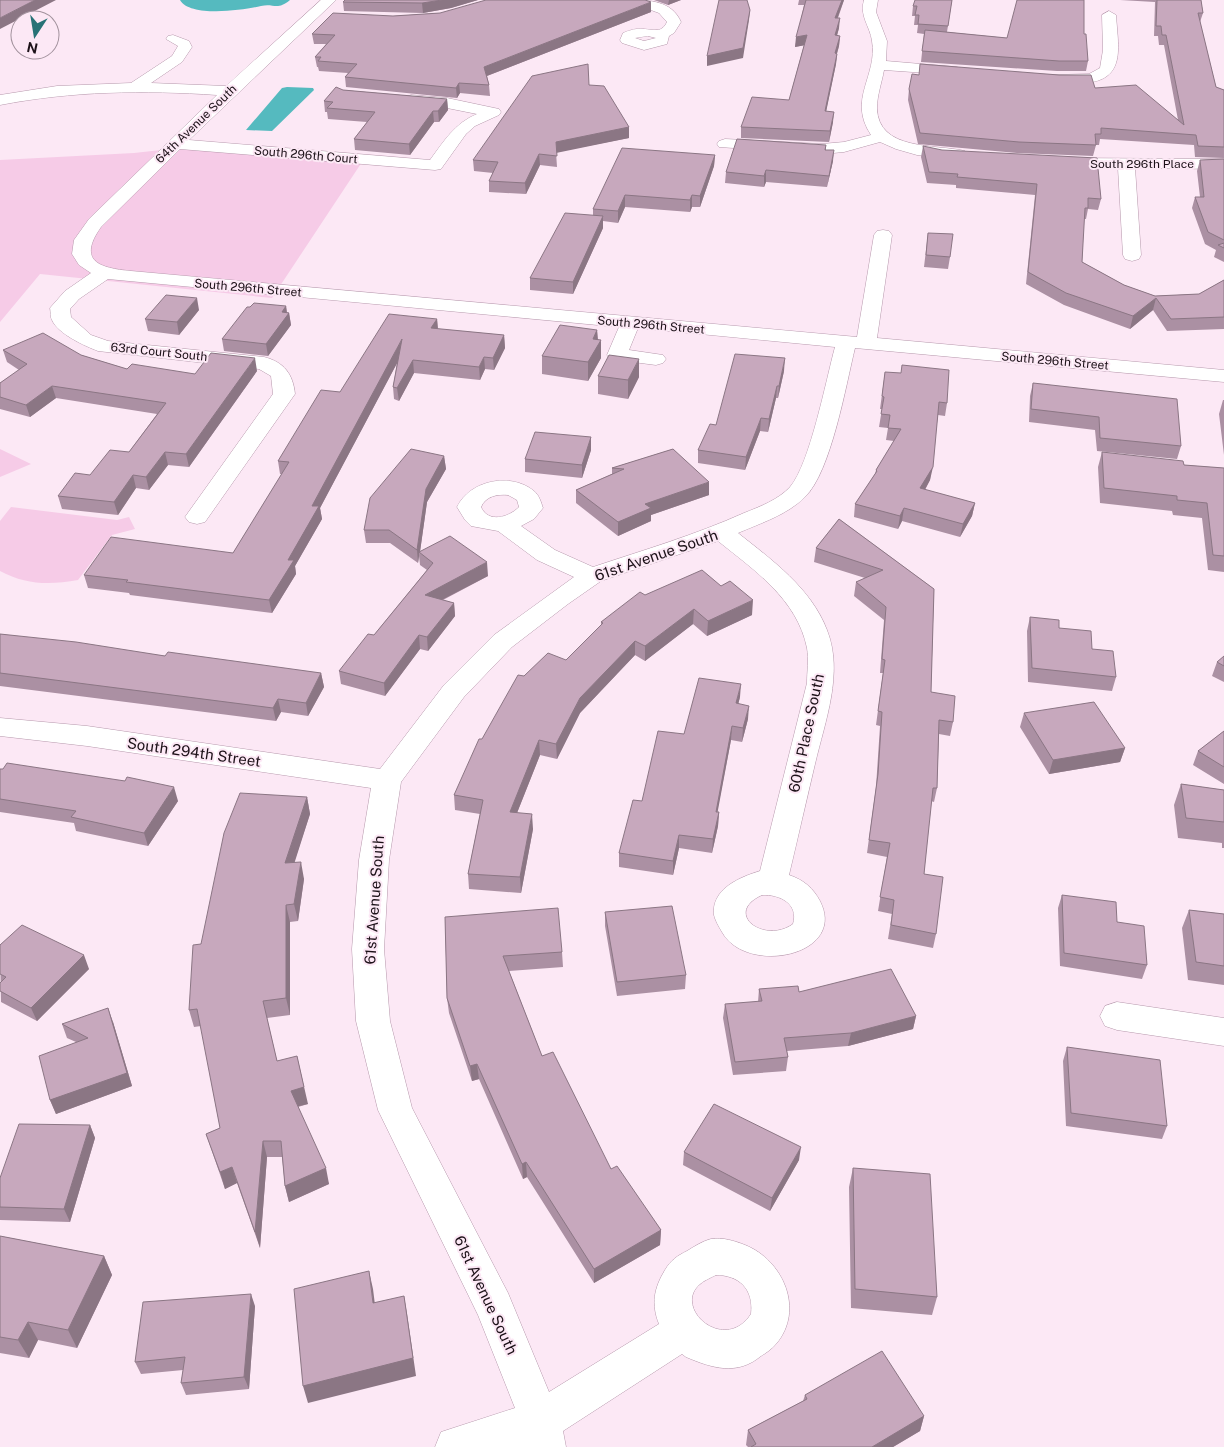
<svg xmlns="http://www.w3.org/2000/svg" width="1224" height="1447" font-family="'Public Sans',sans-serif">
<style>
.green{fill:#f6cbe7}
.water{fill:#55babf}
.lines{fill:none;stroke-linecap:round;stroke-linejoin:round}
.minor-casing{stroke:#b698ac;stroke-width:1}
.minor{fill:#fff;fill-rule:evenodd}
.wall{fill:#ab90a3}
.shaded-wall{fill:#8b7684}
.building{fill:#c7a8bd;stroke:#8b7684}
.labels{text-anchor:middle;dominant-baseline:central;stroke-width:4;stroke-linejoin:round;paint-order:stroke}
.far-street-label{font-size:12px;fill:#1c1118;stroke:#fce8f5}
.street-label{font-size:15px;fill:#1c1118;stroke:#fce8f5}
</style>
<rect width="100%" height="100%" fill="#fce8f5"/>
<!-- green -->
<path class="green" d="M176 144 364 159 272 298 40 274 0 322V160L134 153 170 149Z
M0 449 31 464 0 477Z
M11 507 117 520 129 517 135 529 112 535 78 580C50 585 26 585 0 571V521Z"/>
<!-- water -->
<path class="water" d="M180 0H290C277 11 274 3 261 6 245 10 190 18 180 0Z
M287 87 313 88 314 90 272 131 246 130 282 88Z"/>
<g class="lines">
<defs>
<path id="minor" d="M321 0H336L189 140 430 160C444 141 455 123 477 114L447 108 411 105 406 103 403 100 406 97 411 95 447 98 499 109 501 112 499 115 475 126 466 134 441 169 435 170 180 149 101 227C77 261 99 268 131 271L857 337 874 235 877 231 883 230 889 231 892 235 877 338 1224 370V382L855 348C846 385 831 472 805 497 787 515 761 523 738 533 772 560 811 588 827 630 844 673 825 721 815 764 806 801 798 838 789 875 804 880 813 888 820 901 848 956 746 976 722 932 719 927 715 920 714 915 711 889 740 877 760 871L807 683C807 672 809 659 807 648 797 599 754 570 718 541L601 581 568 604 512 647 464 697 401 782 389 860 384 949 390 1021 412 1108 508 1293 549 1392 659 1324C651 1304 654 1288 665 1270 671 1260 677 1256 687 1251 695 1246 703 1241 711 1239 722 1237 735 1241 745 1245 783 1260 805 1310 776 1344 772 1349 766 1353 761 1356 737 1376 712 1368 686 1357L682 1354 563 1431 566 1447H435L441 1432 515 1408 478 1315 378 1110 356 1021 352 949 359 860 371 788 87 746 0 736V718L87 726 380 769 444 685 494 635 574 577 537 560 498 531 471 526 465 520 457 507C470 480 511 472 534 491 539 495 541 502 543 508L534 519 521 526 555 550 593 567C644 550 695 535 744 513 759 507 778 500 790 487 810 464 826 380 835 347L638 328 629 350 663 355 666 359 663 363 656 365 610 359 607 355 619 327 108 279 79 299 70 309 71 317 91 335 108 341 264 357C284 362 293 374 295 394L205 522 197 524 189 522 185 517 273 394 271 376 259 369 98 351C85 346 58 334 52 320 50 317 51 312 50 308L65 291 91 273 79 265 72 254 74 240 89 219 217 95C144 90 72 91 0 105V95L57 86 131 83 172 56 178 46 166 39 168 36 173 35 189 41 192 47 182 62 151 83 226 86ZM508 495 517 500 519 507C508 518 488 523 481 507 486 496 497 494 508 495ZM762 895C780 894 799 904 793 924 764 945 722 913 762 895ZM716 1275C739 1275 754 1289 751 1314 725 1354 673 1309 699 1285 703 1281 710 1278 716 1275Z
M630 0C650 0 672 1 681 22L674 33 669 36 667 44 644 50 622 43 620 40 623 33C640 26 642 30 657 30 662 30 665 26 667 22L659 13 632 3ZM648 36 656 38 644 41 635 38Z
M864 0H878L876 12 887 41 886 61 956 67 961 68 963 71 961 74 956 75 884 70C882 82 877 95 877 108 878 151 935 144 965 151L967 155 965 159 959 160 917 155 896 149 880 142 844 152 822 154 719 147 717 144 719 141 725 139 822 144 844 142 871 135C847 99 878 76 872 41 870 26 859 16 864 0Z
M1109 11 1116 15C1118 47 1127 81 1083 83 1071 84 1059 84 1048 81L1045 78 1048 75 1089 74 1100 68 1103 50 1102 15Z
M1060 158 1224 159V169L1135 168 1141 255 1139 259 1132 261 1125 259 1123 255 1118 168 1054 167 1052 163 1054 159Z
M1117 1002 1224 1018V1046L1117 1030 1105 1026 1100 1016 1105 1006Z"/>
</defs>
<!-- minor casing -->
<use href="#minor" class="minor-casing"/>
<!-- minor -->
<use href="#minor" class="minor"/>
</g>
<!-- wall -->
<path class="wall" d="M478 0 451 8 423 13 344 11 343 2Z
M654 0H681L668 5Z
M799 0H844L838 18 839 28 837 36H840L839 46 837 54 836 64 826 111 833 122 829 142 741 138V127L789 100 804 45 795 47 804 5H798Z
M952 0 947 32 1007 38 1084 34 1088 61 1086 71H1057L921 62 924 34 917 33 918 25H914L915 16H912L913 6Z
M1120 0H1201L1203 13 1200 22 1216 87 1224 90V158L1195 157 1194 145 1100 139 1099 145H1096L1093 156 1017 153 918 144 908 100 909 89 1095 88 1178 120 1164 45H1159L1158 36H1154L1155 2Z
M651 12 487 76 489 85 490 96 460 93 457 98 346 87 345 77 348 73 319 71 318 67H317L315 57 326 44H314L312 34 393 16 440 13Z
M589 85 629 127V138L556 152 557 167 540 165 526 194 489 192V181L493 173 474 171 473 160Z
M343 90 447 99 448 110 439 122H434L410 155 355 150 354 139 367 122 328 119 327 112H325L324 101Z
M826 145V150L833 161 827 187 766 182 764 187 725 183 726 172Z
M923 146 1101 199 1098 210 1088 209 1086 219H1084L1082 262 1124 285 1155 296 1199 294 1224 280V329L1167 331 1153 310 1130 329 1064 305 1026 284 1035 195 956 188V185L927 183 921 157Z
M715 155 714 166 700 207H692L690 212 625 207 618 223 603 221V228L573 294 530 290V278L593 216V209Z
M1224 159V262L1214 257 1216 250 1205 244 1192 208 1195 197H1200L1197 171 1200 160Z
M928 233 950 257 948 269 924 267Z
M286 306 287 312 289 313 291 325 268 356 224 351 222 339 250 307Z
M199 310 179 335 148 331 145 319Z
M437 319 438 329 504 335 505 348 494 370 485 369 480 380 414 373 399 401 394 399 393 387 397 363 320 508 322 519 295 566 296 574 272 613 130 595 129 593 88 588 84 575 233 553 282 474H280L278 461 340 392Z
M597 330 598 339 601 358 588 381 542 374V356Z
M3 350 81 355 127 369 195 374 257 371 189 467 168 465 149 490 136 488 118 515 62 509 58 496 90 475 129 452 157 414 56 398 30 417 0 409V383L19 370 7 362Z
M784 371 778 398H776L768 432 760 431 745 470 698 463V450L716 425Z
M885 372 947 403 945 416 938 415 930 480 925 490 975 503 972 516 960 537 902 521 898 529 854 517 855 504 875 474 876 470 894 441 886 440 888 428 879 427 882 409H880Z
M598 376 639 377 628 399 598 394Z
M1033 383 1181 446 1177 459 1097 451 1095 430 1029 422 1030 396Z
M1223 400H1224V455L1219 414Z
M591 437V450L582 478 525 472V459Z
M673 449 709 495 651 515V521L618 536 576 503V490L612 474V468Z
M1102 452 1184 465 1224 468V572L1208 570 1202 518 1173 515 1172 511 1100 503 1098 467Z
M444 456 446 469 427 502 420 551 488 576 443 600 454 603 455 616 428 651 420 649 385 696 341 684 339 671 374 635 427 570 420 565 419 556 418 563 390 543H366L364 530Z
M839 519 934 589 931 692 953 722 950 736 939 734 937 788 934 802 931 801 924 874 936 934 933 948 888 939 892 914 878 911 887 857 867 853 876 787 880 726 876 725 883 673H880L884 620 854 596 856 582 865 578 814 562 816 548Z
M645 595 752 615 707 636 693 624 645 661 635 655 580 713 557 759 540 755 517 813 533 829 521 893 469 889 468 874 480 814 455 810 454 795 524 676 566 660 601 625V622Z
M1030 617 1059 628 1092 649 1116 677 1112 691 1028 682 1027 631Z
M0 634 165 656 321 673 324 687 308 716 281 712 276 721 0 686Z
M1224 656V682L1212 676 1217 662Z
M740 697 738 704 748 719 742 742 731 740 717 812H719L718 826 712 853 679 848 673 875 619 867V853L642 801 684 734Z
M1024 713 1125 748 1120 762 1049 774 1020 727Z
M1224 731V784L1193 765 1198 751Z
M0 769 178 801 148 846 76 831 74 823 0 812Z
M1181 784 1224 790V848H1222V843L1178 838 1174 805Z
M307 797 310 814 294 862 304 879 298 921 290 922V1015L267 1018 277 1061 308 1104 298 1107 329 1184 289 1202 285 1186 282 1157H267L260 1248 237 1183 225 1189 206 1134 220 1128 201 1026 194 1027 189 1010 201 944Z
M1062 895 1117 922 1147 965 1142 979 1060 966 1058 908Z
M1189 910 1224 914V985L1188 980 1182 928Z
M605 912 686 975 685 989 617 996 605 926Z
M445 917 562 952 563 967 509 971 542 1056 611 1169 661 1230 660 1245 594 1283 527 1177 523 1179 479 1079 472 1081 449 1013 447 998Z
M0 945 89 969 37 1021 1 1002Z
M759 989 799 992 916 1016 913 1029 848 1046 787 1051 788 1057 786 1071 733 1075 723 1018 725 1004 758 1002Z
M113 1022 132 1086 56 1114 50 1100 76 1042 67 1038 62 1024Z
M1067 1047 1167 1126 1162 1139 1066 1126 1063 1061Z
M90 1125 95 1138 70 1222 0 1220V1178Z
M684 1152 799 1160 770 1211 683 1165Z
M853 1168 937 1297 932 1315 851 1308 849 1187Z
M0 1236 104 1256 112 1275 77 1348 38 1340 29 1358 0 1353Z
M255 1306 249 1389 186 1395 181 1383 183 1370 141 1374 135 1362Z
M805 1395 924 1416 920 1431 893 1447H748L746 1445 748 1430 803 1401Z"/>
<!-- shaded-wall -->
<path class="shaded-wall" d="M35 0H56L0 29V18Z
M442 0H478L451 8 423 13 422 3Z
M669 0H681L668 5Z
M842 0H844L834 27 835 18Z
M651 2V12L484 77V67Z
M750 10 749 20 743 58 707 66V56Z
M840 18 839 28 834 45 835 35Z
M807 35 806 45 795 47 796 37Z
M840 36 839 46 834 63 835 53Z
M837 54 836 64 824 122 825 111Z
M459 83 460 93 457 98 456 88Z
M447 99 448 110 439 122 438 111Z
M433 111 434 122 410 155 409 144Z
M834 112 833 122 829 142 830 131Z
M629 127V138L556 153V142Z
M834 150 833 161 827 187 829 176Z
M539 154 540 165 526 194 525 183Z
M715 155 714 166 700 207V196Z
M766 170V182L764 187V176Z
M625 195V207L618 223V211Z
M692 195V207L690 212V200Z
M603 216V228L573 294V282Z
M197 298 199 310 179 335 177 322Z
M1156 298 1153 310 1130 329 1133 316Z
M286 306 287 315 289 313 291 325 268 356 266 344 282 312Z
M437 319 438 331 431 328Z
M597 330 598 345 601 340V358L588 381V362L593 339Z
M504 335 505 348 494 370 493 358Z
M402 339 403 352 320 508 322 519 295 566 296 574 272 613 269 600 288 560 312 506Z
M484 357 485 369 480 380 479 367Z
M255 358 257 371 189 467 186 454Z
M785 358 784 371 778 398 779 386Z
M639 359V377L628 399V380Z
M413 360 414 373 399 401 397 388Z
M52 386 56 398 30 417 26 405Z
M777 386 776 398 768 432 769 419Z
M761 418 760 431 745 470 746 457Z
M591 437V450L582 478V465Z
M165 452 168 465 149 490 146 477Z
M444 456 446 469 427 502 420 552H419V556L418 563 417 550 426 489Z
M933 467 930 480 918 502 920 488Z
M133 475 136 488 118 515 114 502Z
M709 482V495L651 515V521L618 536V522L645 504Z
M975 503 972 516 960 537 963 524Z
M904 508 902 521 898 529 900 516Z
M487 562 488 576 426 608 425 595Z
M753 600 752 615 707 636 708 621Z
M454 603 455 616 428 651 427 637Z
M694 609 693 624 645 661V646Z
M419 635 420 649 385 696 384 683Z
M635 641V655L580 713 557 759 556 744 580 698Z
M321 673 324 687 308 716 306 703Z
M741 684 740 697 735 717 736 703Z
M278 699 281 712 276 721 273 708Z
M749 706 748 719 742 742 743 728Z
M732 726 731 740 715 826 716 812Z
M539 740 540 755 511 828 510 812Z
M1125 748 1120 762 1049 774 1053 760Z
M174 787 178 801 148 846 144 833Z
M307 797 310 814 289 880 285 863Z
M719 812 718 826 712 853 713 839Z
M532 814 533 829 521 893 520 877Z
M679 835V848L673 875V861Z
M301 862 304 879 298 921 294 904Z
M286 905 290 922V1015L286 998Z
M84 955 89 969 37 1021 31 1008Z
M108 1008 113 1022 132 1086 56 1114 50 1100Z
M916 1016 913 1029 848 1046 851 1033Z
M297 1056 308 1104 295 1107 291 1091Z
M477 1064 479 1079 472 1081 470 1066Z
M90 1125 95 1138 70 1222 64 1209Z
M263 1141 267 1157 260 1248 255 1232Z
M801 1147 799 1160 770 1211 772 1198Z
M526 1162 527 1177 523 1179 522 1164Z
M232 1167 237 1183 225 1189 220 1172Z
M326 1168 329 1184 289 1202 285 1186Z
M661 1230 660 1245 594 1283V1269Z
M104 1256 112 1275 77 1348 68 1330Z
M369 1271 373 1289 377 1321 373 1303Z
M251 1294 255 1306 249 1389 244 1377Z
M404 1296 407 1314 416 1376 308 1403 303 1386Z
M28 1322 38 1340 29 1358 18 1340Z
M924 1416 920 1431 893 1447H872Z"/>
<!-- building -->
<path class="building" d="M0 0H35L0 18Z
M345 0H442L422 3 343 2Z
M486 0H645L651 2 484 67 489 85 459 83 456 88 345 77 357 64 318 61 321 57H315L335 35 312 34 333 13 393 16 440 13Z
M719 0H747L750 10 743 48 707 56Z
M806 0H842L835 18H840L835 35 840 36 835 53 837 54 825 111 834 112 830 131 741 127 752 97 789 100 807 35 796 37Z
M915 0H952L948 26 918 24 919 15H915L917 6H913Z
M1017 0H1084V34H1086L1088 61H1059L922 51 925 30 1007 38Z
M1157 0H1201L1203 13H1198L1216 87 1224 90V147L1198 146 1196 135 1101 128V134H1095L1096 145 1019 142 920 133 909 89 912 74 919 75 920 64 1059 75H1091L1095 88 1136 85 1184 125 1166 35H1162L1161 26H1156Z
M588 64 589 85 604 86 629 127 556 142 557 156 539 154 525 183 489 181 498 162 473 160 532 76Z
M336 87 343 90 447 99 438 111H433L409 144 354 139 375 112 327 108 333 102 324 101Z
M737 139 826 145 825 150H834L829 176 766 170 764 176 726 172Z
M923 146 942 150 1097 158 1101 199 1088 198V208H1085L1082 262 1124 285 1155 296 1199 294 1224 280V317L1171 319 1156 298 1133 316 1066 293 1028 272 1037 184 957 177 958 174 929 172Z
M622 148 715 155 700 196 692 195 690 200 625 195 618 211 593 209Z
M1224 159V240L1208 232 1195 197H1204L1200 160Z
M565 213 603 216 573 282 530 278Z
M928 233 953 234 950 257 926 255Z
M1224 243V248L1218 245Z
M166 295 197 298 177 322 145 319Z
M254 303 286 306 282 312 289 313 266 344 222 339 247 307H250Z
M389 314 437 319 431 328 504 335 493 358 484 357 479 367 413 360 397 388 393 387 402 339 312 506H319L288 560H294L269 600 126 582 128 580 84 575 111 537 233 553 289 462 278 461 321 390 340 392Z
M560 325 597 330 593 339 601 340 588 362 542 356Z
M43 333 81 355 127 369 132 364 195 374 211 353 255 358 186 454 165 452 146 477 133 475 114 502 58 496 75 473 90 475 110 450 129 452 166 403 52 386 26 405 0 397V383L27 364 3 350Z
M735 354 785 358 779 386H777L769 419 761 418 746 457 698 450 710 424 716 425Z
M609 355 639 359 628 380 598 376Z
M902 365 949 370 947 403 939 402 933 467 920 488 975 503 963 524 904 508 900 516 855 504 877 471 876 470 901 429 888 428 890 415 881 414 884 397 882 396 885 372 901 373Z
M1033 383 1177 399 1181 446 1100 438 1099 417 1031 409Z
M535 432 591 437 582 465 525 459Z
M411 449 444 456 426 489 417 550 389 530H364L370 498Z
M673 449 709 482 645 504 651 508 618 522 576 490 624 469 612 468Z
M1102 452 1183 461 1184 465 1224 468V556L1213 555 1207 503 1177 500V496L1104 488Z
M839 519 934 589 931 692 955 696 953 722 939 720 937 788H933L924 874 943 877 936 934 891 925 894 900 880 897 890 843 869 840 878 774 882 712 878 711 885 660 882 659 886 607 856 582 883 570 816 548Z
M450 536 487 562 425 595 454 603 427 637 419 635 384 683 339 671 368 634 374 635 433 563 419 552Z
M702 570 721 586 730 581 753 600 708 621 694 609 645 646 635 641 580 698 556 744 539 740 510 812 532 814 520 877 468 874 483 800 454 795 479 739H482L518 675 524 676 548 653 566 660 603 623 601 622 640 592 645 595Z
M1030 617 1059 620V628L1091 631 1092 649 1113 651 1116 677 1032 668Z
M0 634 76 642 165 656 168 652 321 673 306 703 278 699 273 708 0 673Z
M1224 656V666L1217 662Z
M699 678 741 684 736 703 749 706 743 728 732 726 716 812H719L713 839 679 835 673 861 619 853 633 800 642 801 658 731 684 734Z
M1094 702 1125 748 1053 760 1024 713Z
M1224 731V767L1198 751Z
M7 763 125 781 127 777 174 787 144 833 71 817 76 811 0 799V769H3Z
M1181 784 1224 790V822L1186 818Z
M240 793 307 797 285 863 301 862 294 904 286 905V998L263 1001 277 1061 297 1056 304 1087 291 1091 326 1168 285 1186 281 1141H263L255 1232 232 1167 220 1172 206 1134 220 1128 197 1009 189 1010 193 945 201 944 224 833Z
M1062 895 1116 902 1117 922 1144 926 1147 965 1064 953Z
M672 906 686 975 617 982 605 912Z
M558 908 562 952 503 956 542 1056 553 1052 611 1169 617 1166 661 1230 594 1269 526 1162 522 1164 477 1064 470 1066 447 998 445 917Z
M1189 910 1224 914V966L1196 962Z
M22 925 84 955 31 1008 0 991V983L6 977 0 974V945Z
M891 969 916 1016 851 1033 784 1038 788 1057 735 1062 725 1004 762 1001 759 989 798 986 799 992Z
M108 1008 127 1073 50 1100 39 1056 88 1038 62 1024Z
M1067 1047 1160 1060 1167 1126 1071 1113Z
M714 1104 801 1147 772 1198 684 1152Z
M19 1124 90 1125 64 1209 0 1207V1178Z
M853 1168 930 1174 937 1297 855 1289Z
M0 1236 104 1256 68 1330 28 1322 18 1340 0 1337Z
M369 1271 373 1303 404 1296 413 1358 303 1386 294 1289Z
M251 1294 244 1377 181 1383 185 1357 135 1362 143 1302Z
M882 1351 924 1416 872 1447H751L756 1444 748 1430 807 1399 805 1395Z"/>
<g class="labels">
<!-- far-street labels -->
<g class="far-street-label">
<text transform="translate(196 124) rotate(-44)">64th Avenue South</text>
<text transform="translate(306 155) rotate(5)">South 296th Court</text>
<text x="1142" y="164">South 296th Place</text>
<text transform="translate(248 288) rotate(5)">South 296th Street</text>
<text transform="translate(651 325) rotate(5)">South 296th Street</text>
<text transform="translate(159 352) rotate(6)">63rd Court South</text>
<text transform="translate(1055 361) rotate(5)">South 296th Street</text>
</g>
<!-- street labels -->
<g class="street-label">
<text transform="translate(656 555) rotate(-19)">61st Avenue South</text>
<text transform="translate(806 733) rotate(-78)">60th Place South</text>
<text transform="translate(194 752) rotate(8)">South 294th Street</text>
<text transform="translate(374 900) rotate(-86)">61st Avenue South</text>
<text transform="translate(486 1295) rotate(65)">61st Avenue South</text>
</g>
</g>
<!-- north arrow -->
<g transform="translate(35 35) rotate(192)"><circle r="24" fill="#fce8f5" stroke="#a2929d"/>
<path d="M0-4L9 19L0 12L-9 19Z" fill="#277276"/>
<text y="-8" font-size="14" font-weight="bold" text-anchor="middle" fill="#1c1118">N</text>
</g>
</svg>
